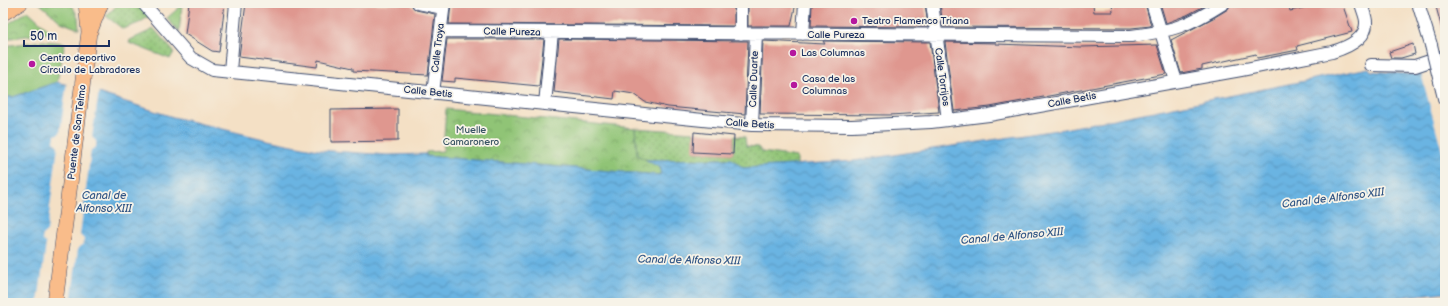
<svg xmlns="http://www.w3.org/2000/svg" width="1448" height="306" font-family="'Balsamiq Sans',sans-serif">
<style>
.grass{fill:url(#grass-dots);stroke:#567a6a}
.park{fill:url(#park-crowns);stroke:#567a6a}
.garden{fill:#90c476;stroke:#567a6a}
.water{fill:url(#water-waves);stroke:#4272a0}
.pier{fill:#f4e0c5}
.building{fill:#df978f}
.lines{fill:none;stroke-linecap:round;stroke-linejoin:round}
.minor-casing{stroke:#3c4a6d;stroke-width:14}
.major-casing{stroke:#3c4a6d;stroke-width:16}
.minor{stroke:#fff;stroke-width:12}
.major{stroke:#f9bc8a;stroke-width:15}
.minor-bridge-casing{stroke:#3c4a6d;stroke-width:14;stroke-linecap:butt}
.minor-bridge{stroke:#fff;stroke-width:12}
.poi-dot{fill:#b5179e;stroke:#f7f3e8;stroke-width:1.5}
.labels{text-anchor:middle;dominant-baseline:central;stroke-width:3.5;stroke-linejoin:round;paint-order:stroke}
.poi-label{font-size:10px;fill:#1b2f5e;stroke:#f7f3e8;text-anchor:start}
.street-label{font-size:10px;fill:#1b2f5e;stroke:#f7f3e8}
.park-label{font-size:10px;fill:#385464;stroke:#f7f3e8}
.water-label{font-size:11px;font-style:italic;fill:#335786;stroke:#f7f3e8}
</style>
<defs>
<pattern id="grass-dots" width="8" height="8" patternUnits="userSpaceOnUse"><rect width="8" height="8" fill="#90c476"/><path d="M2 2h.1M6 6h.1" fill="none" stroke="#75a064" stroke-width="1.8" stroke-linecap="round"/></pattern>
<pattern id="park-crowns" width="20" height="18" patternUnits="userSpaceOnUse"><rect width="20" height="18" fill="#90c476"/><path d="M2 6a3 3 0 1 1 6 0M12 15a3 3 0 1 1 6 0" fill="none" stroke="#75a064"/></pattern>
<pattern id="water-waves" width="16" height="10" patternUnits="userSpaceOnUse"><rect width="16" height="10" fill="#6ab4e2"/><path d="M0 5q4-4 8 0t8 0" fill="none" stroke="#5693ba"/></pattern>
</defs>
<rect width="100%" height="100%" fill="#f7f3e8"/>
<filter id="ink" filterUnits="userSpaceOnUse"><feTurbulence type="fractalNoise" baseFrequency=".025" numOctaves="2"/><feDisplacementMap in="SourceGraphic" scale="8" xChannelSelector="R" yChannelSelector="G"/><feConvolveMatrix kernelMatrix="1 2 1 2 8 2 1 2 1" color-interpolation-filters="sRGB"/></filter>
<filter id="wash" filterUnits="userSpaceOnUse"><feTurbulence type="fractalNoise" baseFrequency=".012" numOctaves="4" result="noise"/><feDisplacementMap in="SourceGraphic" scale="16" xChannelSelector="R" yChannelSelector="G"/><feGaussianBlur stdDeviation="0.9" result="paint"/><feColorMatrix in="noise" values="0 0 0 0 0 0 0 0 0 0 0 0 0 0 0 0 0 1.4 0 .05"/><feComposite in="paint" operator="in"/></filter>
<g filter="url(#wash)">
<rect width="100%" height="100%" fill="#f4e0c5"/>
<!-- grass -->
<path class="grass" d="M119 3H138L150 16 139 23 123 29 106 16Z
M154 29 174 52 170 59 129 43 130 40Z
M635 128 694 132V152L733 154 734 136 745 137 746 146 758 147 762 152 797 157V165L743 168 731 159 646 160 637 155Z"/>
<!-- park -->
<path class="park" d="M39 3H71L78 17 79 29 61 22Z
M28 11 49 30V33L3 39V27Z
M446 109 635 128 637 155 661 168 660 175 426 156V152L443 151Z"/>
<!-- garden -->
<path class="garden" d="M182 5 179 32 167 18Z
M43 41 65 43 57 82 13 97H3V46Z"/>
<!-- water -->
<path class="water" d="M1369 68 1371 71 1418 75 1445 70V292L1348 303H3V97H13L57 82 98 93 173 117 272 141 318 150 388 155 426 154V156L660 175 661 168 646 160 732 159 743 168 854 161 1064 129Z"/>
<!-- pier -->
<path class="pier" d="M1445 68V162L1421 73Z
M67 82 99 91 92 137 96 141V147L91 150 80 235 84 239 83 245 78 248 71 303H38L46 244 42 240 43 234 47 231 58 146 54 142 55 135 60 133Z"/>
<g id="blocks">
<!-- building -->
<path class="building" d="M189 3H225L219 52 212 51 185 34Z
M246 3 411 4 416 10 435 14 428 75 353 71V68L318 60 317 67 239 57Z
M451 3H734V26L449 24Z
M748 3H796L791 26H748Z
M812 3H925L928 27 811 26Z
M940 3H1061V6L1093 5 1094 12H1113L1112 3H1145L1151 26 1131 28 943 27Z
M1160 3H1210L1187 15 1166 23Z
M1231 3H1288L1290 11 1324 3H1342L1352 32 1297 46 1298 50 1257 58 1256 54 1202 66V69L1181 73 1171 40 1215 17 1228 9Z
M1435 3H1445V28L1442 29Z
M447 39H544L539 86 455 78V82L442 81Z
M559 39 748 41 745 114 668 107 645 102 634 94 615 91 614 99 554 92Z
M763 41 825 44 823 41 930 42 939 112 890 115 760 114Z
M945 42 996 43V44L1081 47 1157 45 1166 74 990 107 954 111Z
M1413 44 1415 54 1401 58H1391L1389 52Z
M398 109V141L331 142V110Z
M694 132 734 136 733 154 693 152Z"/>
</g>
</g>
<g filter="url(#ink)">
<use href="#blocks" fill-opacity="0" stroke="#3c4a6d" stroke-width="1"/>
<g class="lines">
<defs>
<path id="minor" d="M143 3 191 58 212 70 752 125 852 126 931 122 989 115 1241 70 1332 52C1345 48 1367 39 1366 22 1366 16 1362 9 1361 3
M418 3 443 8
M741 3V34
M932 3 948 120
M1152 3 1176 81
M1418 3 1431 45
M441 31 1131 36C1173 31 1188 26 1224 3
M803 34 805 3
M1371 65 1415 66 1445 56
M230 71 236 3
M433 93 444 3
M545 104 552 32
M752 125 756 34"/>
<path id="major" d="M3 13 20 3
M90 31 101 3
M55 303 89 32 86 3"/>
</defs>
<!-- minor casing -->
<use href="#minor" class="minor-casing"/>
<!-- major casing -->
<use href="#major" class="major-casing"/>
<!-- minor -->
<use href="#minor" class="minor"/>
<!-- major -->
<use href="#major" class="major"/>
<defs>
<path id="minor-bridge" d="M1431 45 1445 102"/>
</defs>
<!-- minor-bridge casing -->
<use href="#minor-bridge" class="minor-bridge-casing"/>
<!-- minor-bridge -->
<use href="#minor-bridge" class="minor-bridge"/>
</g>
</g>
<!-- markers -->
<g class="poi-dot">
<circle cx="854" cy="21" r="4"/>
<circle cx="793" cy="53" r="4"/>
<circle cx="32" cy="64" r="4"/>
<circle cx="794" cy="85" r="4"/>
</g>
<g class="labels">
<!-- poi labels -->
<g class="poi-label">
<text x="862" y="21">Teatro Flamenco Triana</text>
<text x="801" y="53">Las Columnas</text>
<text x="40" y="58">Centro deportivo<tspan x="40" dy="12">Círculo de Labradores</tspan></text>
<text x="802" y="79">Casa de las<tspan x="802" dy="12">Columnas</tspan></text>
</g>
<!-- street labels -->
<g class="street-label">
<text transform="translate(512 32) rotate(1)">Calle Pureza</text>
<text x="836" y="35">Calle Pureza</text>
<text transform="translate(438 48) rotate(-83)">Calle Troya</text>
<text transform="translate(942 77) rotate(82)">Calle Torrijos</text>
<text transform="translate(754 79) rotate(-88)">Calle Duarte</text>
<text transform="translate(428 92) rotate(6)">Calle Betis</text>
<text transform="translate(1072 100) rotate(-11)">Calle Betis</text>
<text transform="translate(750 124) rotate(4)">Calle Betis</text>
<text transform="translate(77 132) rotate(-83)">Puente de San Telmo</text>
</g>
<!-- park labels -->
<g class="park-label">
<text x="471" y="130">Muelle<tspan x="471" dy="12">Camaronero</tspan></text>
</g>
<!-- water labels -->
<g class="water-label">
<text x="104" y="195">Canal de<tspan x="104" dy="13">Alfonso XIII</tspan></text>
<text transform="translate(1333 198) rotate(-7)">Canal de Alfonso XIII</text>
<text transform="translate(1012 236) rotate(-5)">Canal de Alfonso XIII</text>
<text transform="translate(689 260) rotate(1)">Canal de Alfonso XIII</text>
</g>
</g>
<!-- margin -->
<rect width="1448" height="306" fill="none" stroke="#f7f3e8" stroke-width="16"/>
<!-- scale -->
<path d="M24 40v6h85v-6" fill="none" stroke="#1b2f5e" stroke-width="2"/>
<text x="30" y="40" font-size="12" fill="#1b2f5e" stroke="#f7f3e8" stroke-width="3" paint-order="stroke">50 m</text>
</svg>
